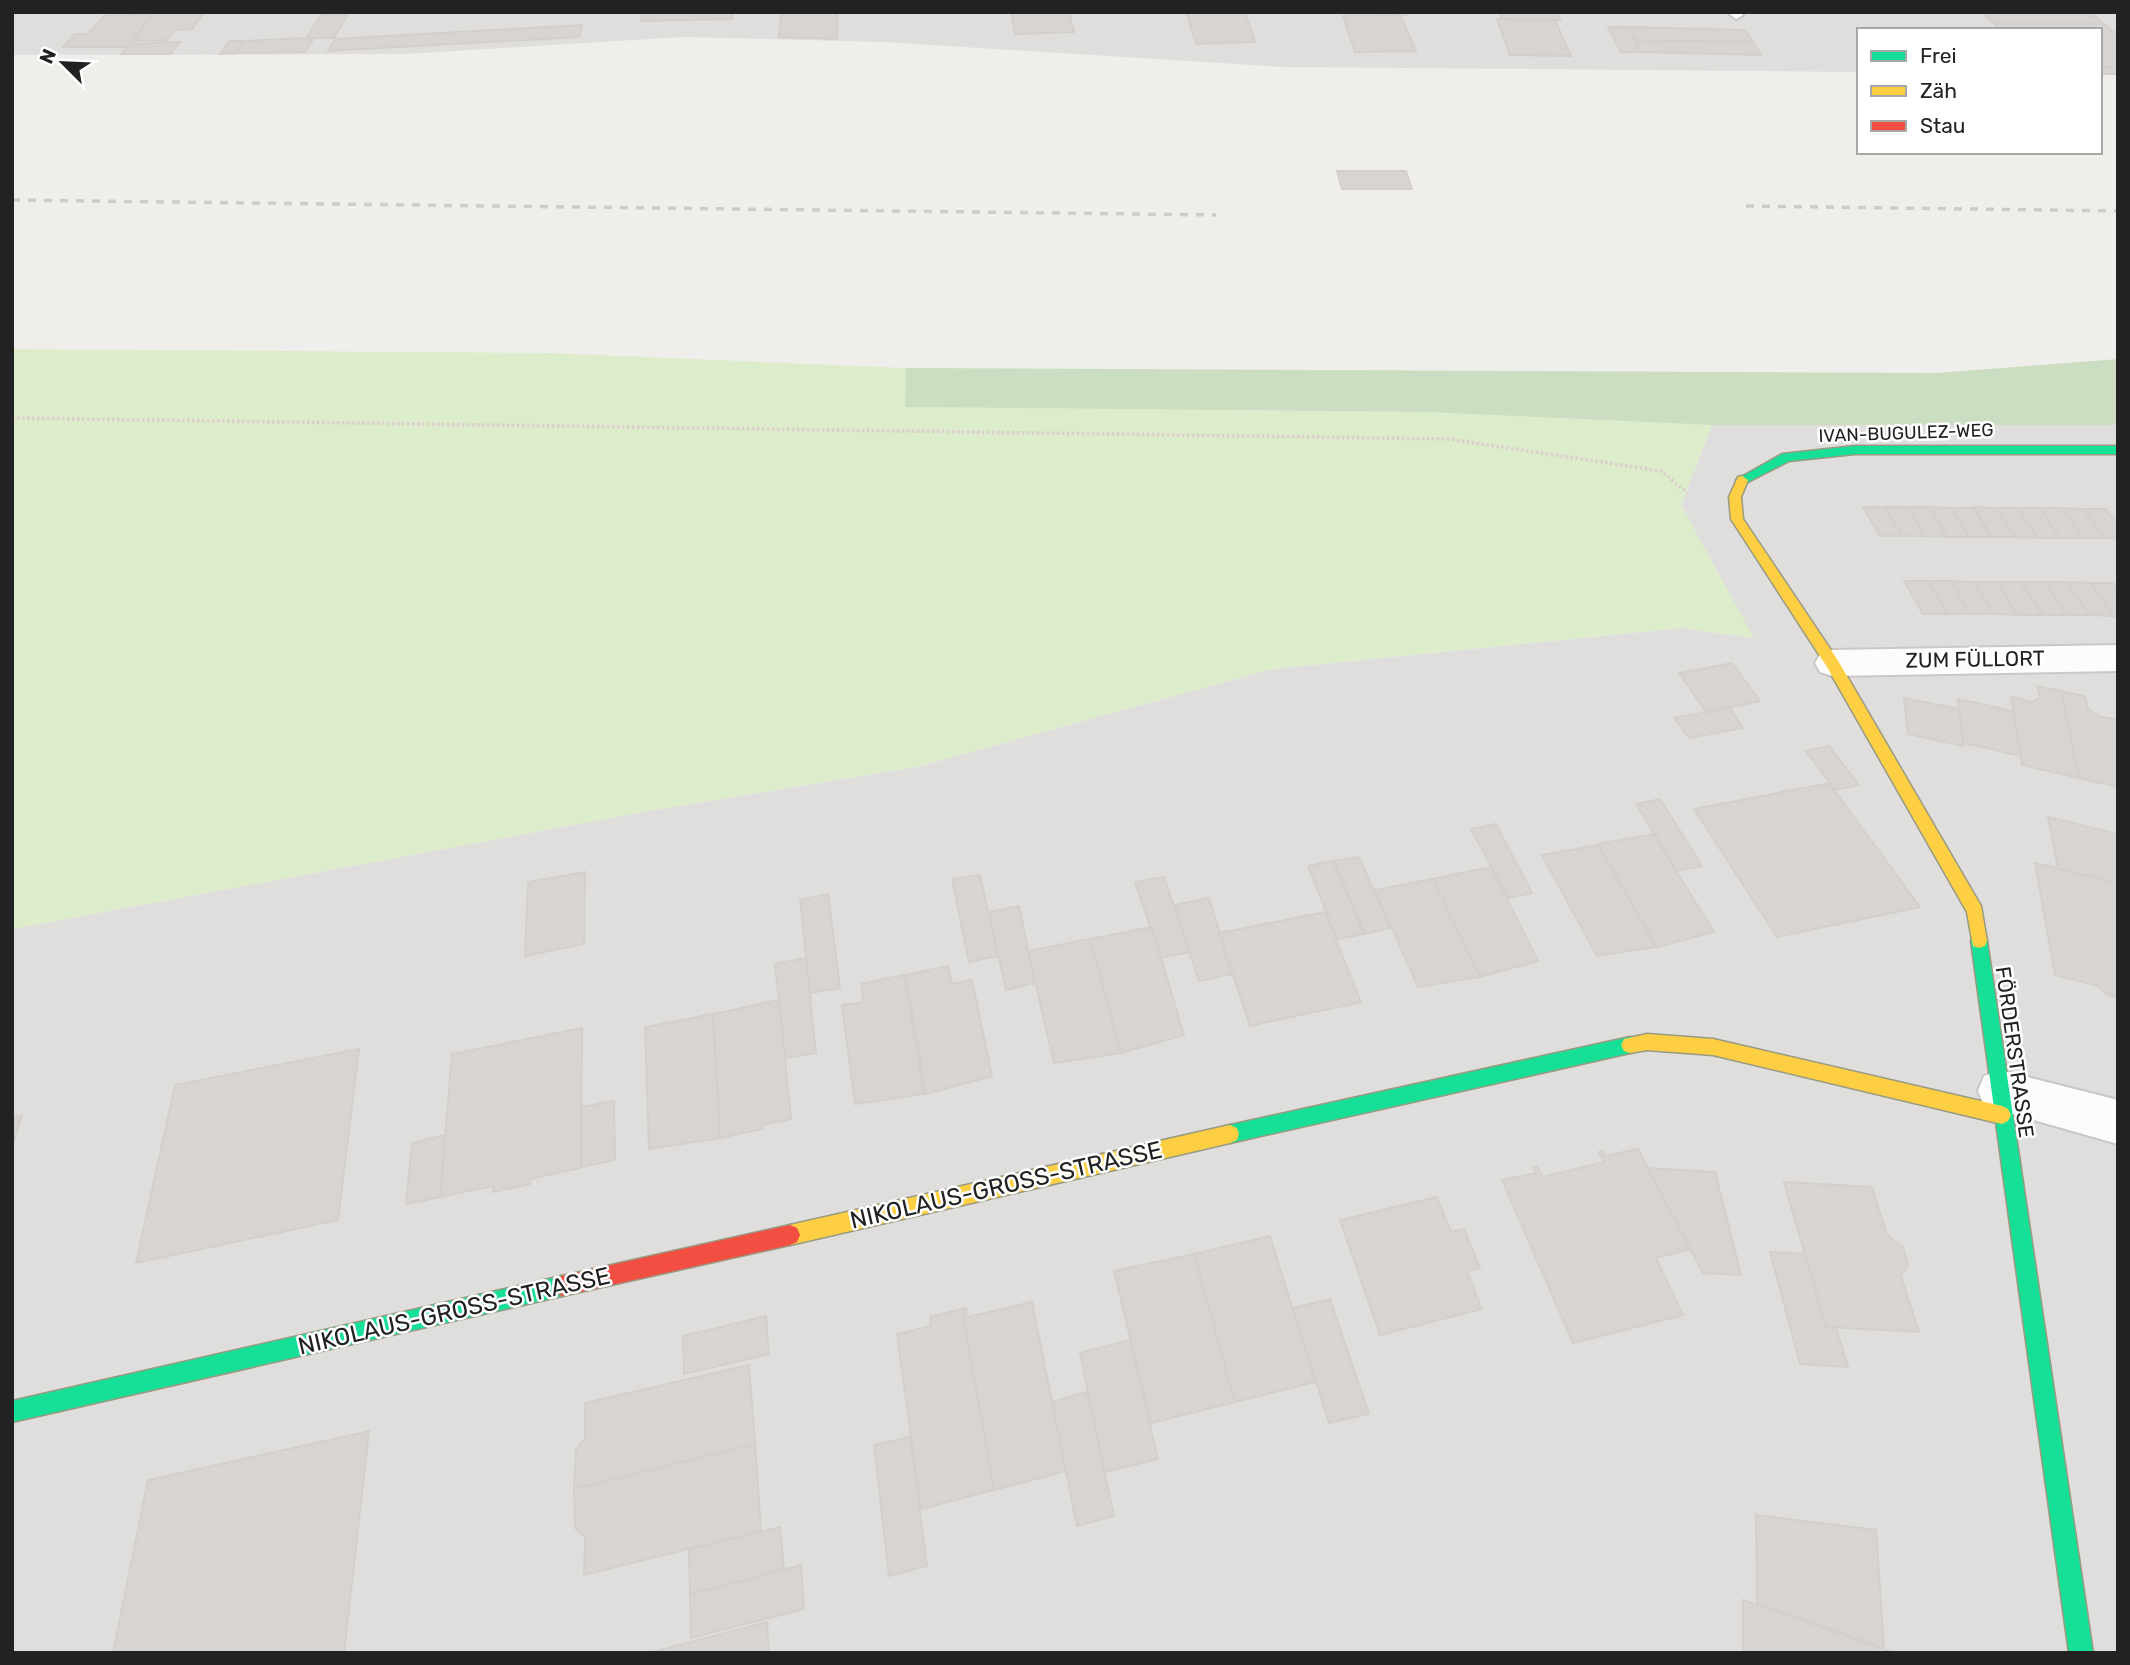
<svg xmlns="http://www.w3.org/2000/svg" width="2130" height="1665" font-family="Rubik,sans-serif">
<style>
.residential{fill:#dfdedc}
.grass{fill:#ddeccb}
.forest{fill:#cbdec1}
.building{fill:#d7d4d2;stroke:#d3d0cc;stroke-width:2}
.lines{fill:none;stroke-linecap:round;stroke-linejoin:round}
.lane-casing{stroke:#c9c8c7;stroke-width:4}
.street-casing{stroke:#c9c8c7;stroke-width:4}
.fast-casing{stroke:#999a82;stroke-width:3}
.slow-casing{stroke:#999a82;stroke-width:3}
.jam-casing{stroke:#999a82;stroke-width:3}
.path{stroke:#dccecd;stroke-width:3.5;stroke-dasharray:2.5 2.5;stroke-linecap:butt}
.lane{fill:#fdfcfc;fill-rule:evenodd}
.street{fill:#fdfcfc;fill-rule:evenodd}
.fast{fill:#16e098;fill-rule:evenodd}
.slow{fill:#ffcf43;fill-rule:evenodd}
.jam{fill:#f24e42;fill-rule:evenodd}
.rail{stroke:#ccc;stroke-width:3.5;stroke-dasharray:8 8;stroke-linecap:butt}
.labels{text-anchor:middle;dominant-baseline:central;stroke-width:5;stroke-linejoin:round;paint-order:stroke}
.far-street-label{font-size:18px;fill:#222;stroke:#fff}
.street-label{font-size:21px;fill:#222;stroke:#fff}
.near-street-label{font-size:24px;fill:#222;stroke:#fff}
</style>
<rect width="100%" height="100%" fill="#f0eeeb"/>
<!-- residential -->
<path class="residential" d="M12 12H2118V74H2100V30H1859V72L1282 67 884 42 683 37 406 54 12 55Z
M1712 425H2118V1653H12V929L643 812 916 767 1272 669 1681 628 1753 638 1681 505Z"/>
<!-- grass -->
<path class="grass" d="M12 349 551 353 906 368 905 407 1425 412 1712 425 1681 505 1754 638 1681 628 1272 669 916 767 643 812 12 929Z"/>
<!-- forest -->
<path class="forest" d="M2118 359V425H1712L1425 412 905 407 906 368 1937 373Z"/>
<!-- building -->
<path class="building" d="M155 12H205L192 29 175 30 167 40 132 41Z
M643 12H733L732 19 641 21Z
M781 12H837V39L779 37Z
M1011 12H1069L1074 32 1015 34Z
M1186 12H1245L1255 42 1196 44Z
M1346 12H1404L1406 15 1348 16Z
M1499 12H1557L1560 20 1502 19Z
M1982 12 2091 13 2104 24H1994Z
M153 14 127 47H63L75 34H88L104 16Z
M348 14 334 38H306L321 15Z
M1400 15 1416 51 1355 52 1343 16Z
M1497 19 1555 20 1571 56 1510 55Z
M1994 24H2104L2118 36V67H2100V30H1999Z
M582 25 579 37 328 51 335 39Z
M1608 27H1628L1641 52H1621Z
M1628 27 1745 30 1753 42 1635 40Z
M306 38H314L305 52 235 53 245 41Z
M1635 40 1753 42 1761 55 1641 52Z
M229 41H245L235 53 220 54Z
M180 42 171 54H121L130 44Z
M2100 67H2118V74H2100Z
M1337 171H1406L1412 189H1342Z
M1863 507H1885L1902 536H1880Z
M1885 507H1907L1925 536H1902Z
M1907 507H1929L1947 537 1925 536Z
M1929 507 1951 508 1969 537H1947Z
M1974 507 1996 508 2016 537H1992Z
M1951 508H1973L1991 537H1969Z
M1996 508H2018L2038 538 2016 537Z
M2018 508H2040L2060 538H2038Z
M2040 508H2061L2083 538H2060Z
M2061 508 2083 509 2105 538H2083Z
M2083 509H2106L2118 525V538H2105Z
M1904 581H1928L1947 614H1923Z
M1928 581H1951L1970 614H1947Z
M1951 581 1974 582 1994 614H1970Z
M1974 582H1997L2017 615 1994 614Z
M1997 582H2020L2042 615H2017Z
M2020 582H2045L2066 615H2043Z
M2045 582H2067L2090 615H2066Z
M2067 582 2090 583 2113 616 2090 615Z
M2090 583H2113L2118 589V616H2113Z
M1732 663 1760 701 1706 712 1679 673Z
M2037 686 2061 691 2079 778 2022 765 2011 697 2032 702 2040 698Z
M2061 691 2085 696 2088 709 2098 716 2118 720V787L2079 778Z
M1904 698 1959 709 1963 746 1908 734Z
M1958 699 2013 711 2021 756 1963 743Z
M1730 708 1743 728 1689 738 1674 718Z
M1829 746 1859 785 1835 790 1806 751Z
M1829 783 1920 907 1777 937 1694 809Z
M1660 799 1702 866 1677 871 1636 804Z
M2048 817 2118 834V883L2058 869Z
M1496 824 1532 893 1508 898 1471 829Z
M1653 834 1714 932 1657 947 1598 844Z
M1598 845 1656 947 1597 956 1542 855Z
M1359 857 1390 928 1365 934 1334 861Z
M1333 861 1364 934 1337 939 1308 866Z
M2035 863 2118 883V998L2108 995 2098 986 2055 975Z
M1491 867 1538 961 1480 977 1433 879Z
M585 872 584 944 525 956 528 882Z
M980 875 998 956 969 962 952 879Z
M1164 877 1189 952 1161 958 1135 882Z
M1433 879 1480 977 1418 987 1375 890Z
M828 894 840 988 810 993 800 900Z
M1209 898 1232 974 1199 981 1175 905Z
M1019 906 1035 983 1006 990 989 912Z
M1325 912 1361 1002 1250 1026 1219 933Z
M1152 927 1184 1035 1121 1053 1090 939Z
M1090 939 1121 1053 1054 1063 1028 951Z
M806 958 816 1053 785 1058 775 964Z
M948 966 952 984 972 980 992 1076 926 1094 906 975Z
M904 975 924 1094 855 1104 842 1005 864 1002 861 984Z
M779 1000 791 1119 762 1125V1129L720 1138 713 1014Z
M713 1014 720 1138 649 1149 645 1027Z
M582 1028 581 1168 530 1179V1184L493 1192V1186L440 1197 452 1054Z
M359 1049 338 1220 136 1263 175 1085Z
M614 1101 615 1160 581 1167V1107Z
M22 1115 12 1147V1117Z
M445 1135 441 1197 406 1204 412 1143Z
M1638 1149 1690 1249 1656 1258 1683 1315 1573 1343 1502 1180 1536 1173 1533 1167H1537L1543 1177 1604 1162 1599 1152 1603 1151 1605 1156Z
M1648 1168 1715 1172 1741 1275 1703 1273Z
M1784 1182 1872 1187 1887 1235 1903 1247 1908 1265 1901 1276 1919 1332 1826 1327Z
M1437 1197 1451 1232 1464 1229 1480 1268 1467 1271 1482 1309 1380 1335 1340 1220Z
M1270 1236 1315 1382 1235 1402 1194 1254Z
M1770 1252 1805 1254 1826 1327H1836L1848 1367 1800 1364Z
M1194 1254 1235 1402 1151 1423 1114 1271Z
M1330 1299 1369 1414 1329 1423 1293 1308Z
M1032 1302 1066 1471 994 1490 962 1309 966 1308 967 1317Z
M962 1309 994 1490 921 1509 897 1334 931 1326 930 1317Z
M766 1316 769 1354 684 1374 683 1336Z
M1130 1340 1158 1459 1105 1472 1080 1353Z
M749 1365 755 1444 574 1489 576 1450 585 1438V1403Z
M1087 1392 1114 1516 1077 1526 1052 1402Z
M369 1431 344 1653H113L148 1480Z
M910 1437 927 1566 889 1576 874 1445Z
M755 1444 761 1531 584 1575 585 1537 575 1528 574 1489Z
M1756 1515 1876 1530 1884 1648 1757 1603Z
M780 1527 784 1570 690 1594 689 1550Z
M801 1565 804 1609 691 1638 690 1594Z
M1743 1600 1895 1653H1743Z
M767 1622 769 1653H649Z"/>
<g class="lines">
<defs>
<path id="lane" d="M1727 12H1741L1743 15 1736 19Z"/>
<path id="street" d="M2118 645V671L1832 676 1820 672 1815 663 1820 654 1832 650Z
M2000 1070 2118 1100V1144L1984 1106 1978 1091 1984 1076Z"/>
<path id="fast" d="M1855 446H2118V454H1855L1789 461 1746 483 1742 484 1736 480 1782 454Z
M1979 934 1985 936 1987 941 2093 1653H2069L1971 941 1973 936Z
M1630 1037 1636 1039 1639 1045 1636 1051 1630 1053 1230 1143 1223 1140 1221 1134 1223 1128 1230 1125Z
M562 1276 569 1279 572 1286 569 1293 562 1296 12 1422V1401Z"/>
<path id="slow" d="M1742 476 1748 480 1741 497 1743 519 1837 659 1981 906 1987 941 1985 946 1979 948 1973 946 1967 912 1827 667 1731 519 1729 497 1738 477Z
M1647 1034 1713 1039 2002 1106 2008 1109 2011 1115 2008 1121 2002 1124 1713 1055 1647 1050 1630 1053 1624 1051 1621 1045 1624 1039Z
M1230 1125 1237 1128 1239 1134 1237 1140 1230 1143 790 1245 783 1242 780 1235 783 1228 790 1225Z"/>
<path id="jam" d="M790 1225 797 1228 800 1235 797 1242 790 1245 562 1296 555 1293 552 1286 555 1279 562 1276Z"/>
</defs>
<!-- lane casing -->
<use href="#lane" class="lane-casing"/>
<!-- street casing -->
<use href="#street" class="street-casing"/>
<!-- fast casing -->
<use href="#fast" class="fast-casing"/>
<!-- slow casing -->
<use href="#slow" class="slow-casing"/>
<!-- jam casing -->
<use href="#jam" class="jam-casing"/>
<!-- path -->
<path class="path" d="M12 418 1449 439 1661 471 1688 493"/>
<!-- lane -->
<use href="#lane" class="lane"/>
<!-- street -->
<use href="#street" class="street"/>
<!-- fast -->
<use href="#fast" class="fast"/>
<!-- slow -->
<use href="#slow" class="slow"/>
<!-- jam -->
<use href="#jam" class="jam"/>
<!-- rail -->
<path class="rail" d="M12 200 1216 215
M1746 206 2118 211"/>
</g>
<g class="labels">
<!-- far-street labels -->
<g class="far-street-label">
<text transform="translate(1906 433) rotate(-2)">IVAN-BUGULEZ-WEG</text>
</g>
<!-- street labels -->
<g class="street-label">
<text transform="translate(1975 659) rotate(-1)">ZUM FÜLLORT</text>
<text transform="translate(2015 1052) rotate(82)">FÖRDERSTRASSE</text>
</g>
<!-- near-street labels -->
<g class="near-street-label">
<text transform="translate(1006 1185) rotate(-13)">NIKOLAUS-GROSS-STRASSE</text>
<text transform="translate(454 1311) rotate(-13)">NIKOLAUS-GROSS-STRASSE</text>
</g>
</g>
<!-- border -->
<rect width="2130" height="1665" fill="none" stroke="#222222" stroke-width="28"/>
<!-- legend -->
<rect x="1857" y="28" width="245" height="126" fill="#ffffff" stroke="#a7a7a7" stroke-width="2"/>
<rect x="1871" y="51" width="35" height="10" fill="#16e098" stroke="#a7a7a7" stroke-width="2"/>
<text x="1920" y="63" font-size="21" fill="#222222">Frei</text>
<rect x="1871" y="86" width="35" height="10" fill="#ffcf43" stroke="#a7a7a7" stroke-width="2"/>
<text x="1920" y="98" font-size="21" fill="#222222">Zäh</text>
<rect x="1871" y="121" width="35" height="10" fill="#f24e42" stroke="#a7a7a7" stroke-width="2"/>
<text x="1920" y="133" font-size="21" fill="#222222">Stau</text>
<!-- north arrow -->
<g transform="translate(63 63) rotate(294)" stroke="#ffffff" stroke-width="5" paint-order="stroke">
<path d="M0-5L12 26L0 18L-12 26Z" fill="#222222"/>
<text y="-10" font-size="19" font-weight="bold" text-anchor="middle" fill="#222222">N</text>
</g>
</svg>
